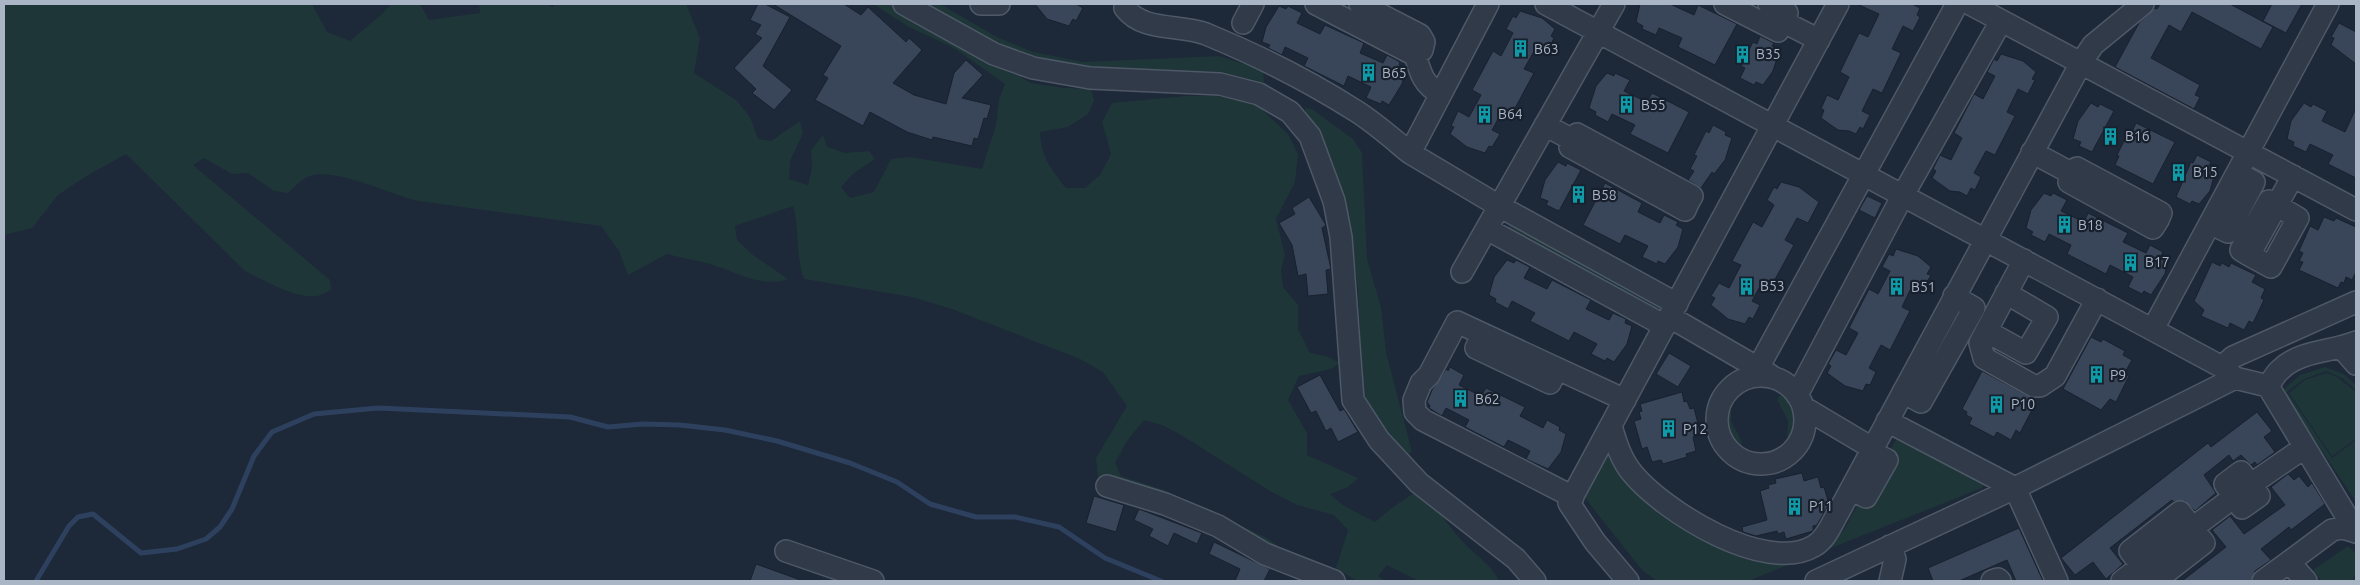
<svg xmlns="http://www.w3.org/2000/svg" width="2360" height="585" font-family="Ubuntu,sans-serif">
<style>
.green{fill:#1f3639}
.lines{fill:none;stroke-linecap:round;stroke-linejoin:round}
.stream{stroke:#2d415f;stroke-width:5}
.building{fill:#394659;stroke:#18212f}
.minor-casing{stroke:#4e5867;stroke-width:24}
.minor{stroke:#313a48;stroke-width:21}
.labels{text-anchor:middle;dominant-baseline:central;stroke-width:4.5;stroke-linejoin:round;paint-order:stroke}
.poi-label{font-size:14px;fill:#aab5c6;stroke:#17202c;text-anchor:start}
</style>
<rect width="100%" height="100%" fill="#1d2838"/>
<!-- green -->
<path class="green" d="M4 4H312L327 32 350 41 382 14 391 4H420L429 20 480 13 479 4H548L552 8 555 4H686L700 38 694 73 736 100 750 117 758 139 771 141 800 121 803 133 790 161 789 179 808 185 812 168 811 150 823 135 827 147 845 153 869 151 875 159 854 173 841 187 850 198 874 192 891 159 910 157 982 169 996 125 999 99 1005 84 954 48 909 27 873 4H894L1031 83 1064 88 1091 89 1094 100 1088 114 1068 127 1040 132C1041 156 1051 169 1066 188H1085L1100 175 1111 154 1102 122 1112 103 1185 96H1217L1257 105 1288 134 1298 154 1295 182 1276 219 1285 255 1281 270 1283 287 1298 305V329L1310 353 1326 356 1340 363 1331 369 1299 376 1288 400 1307 433V455L1358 478 1348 487 1330 494 1344 506 1375 522 1393 507 1417 491C1436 505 1447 524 1462 541 1473 553 1493 566 1499 581H1419L1387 565 1378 576 1385 581H1357L1336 568 1348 530 1334 515 1297 505 1270 491 1181 435 1162 425 1144 420 1127 441 1115 463 1121 476 1164 490 1267 538 1277 545V551L1163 500 1098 478 1096 458 1127 406 1103 372 1080 359 952 309 912 297 804 279C795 254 800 231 793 206L735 226 737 240 753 255 788 279C761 288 739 273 713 265 698 260 682 258 667 254L628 275 619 251 601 226 418 201C392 195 335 167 310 176 302 178 294 188 288 193L274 191 248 173 232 174 204 158 193 165 330 280 331 290C326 292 321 296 316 296 296 299 263 280 245 271L126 154 88 175 58 195 32 228 4 235Z
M914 4H940L997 37 1033 52 1083 62 1219 56 1263 70 1264 83 1221 72 1148 69 1087 74 1032 63Z
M1305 108 1312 109 1353 139 1362 153 1367 259 1381 307 1386 352 1412 452 1404 457 1381 427 1363 400 1358 289 1351 234 1333 164 1322 141 1306 119Z
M1510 224 1663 305V313L1508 230Z
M2325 367 2344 374 2356 385V390L2342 378 2326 371 2304 379 2287 392 2332 458 2356 440V502L2282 391 2300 375Z
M2326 373 2337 377 2356 392V439L2332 456 2289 393 2305 380Z
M1783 391C1799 405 1802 428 1787 444L1788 421 1777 399Z
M1731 397V421L1742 442 1737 450C1720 436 1717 415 1731 397Z
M1898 437 1981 480 1984 484 1982 488 1748 581H1657L1642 570 1585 498 1608 455 1733 548 1832 542 1844 530 1860 500 1871 506 1899 457 1889 451Z
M2348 546 2356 554V571L2353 581H2321L2313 570Z"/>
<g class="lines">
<!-- stream -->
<path class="stream" d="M36 581 69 526 78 517 93 514 141 553 177 549 206 539 220 527 232 509 254 456 272 432 314 414 378 408 570 417 608 427 643 424 680 425 725 430 777 441 850 463 897 482 930 504 976 517H1015L1059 527 1105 558 1161 581"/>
</g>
<!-- building -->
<path class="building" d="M758 4H765L790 17 763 66 792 90 774 110 752 93 756 89 734 68 762 38 755 34 761 25 750 20Z
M773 4H844L861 15 868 7 906 42 909 38 922 50 893 83 914 95 946 104 954 73 966 60 983 75 962 98 991 105 987 119 984 118 978 139 974 138 972 146 933 137 932 140 907 132 870 112 863 126 815 100 828 78 823 75 841 46Z
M1035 4H1076L1083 8 1076 21 1073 19 1069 26 1047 19Z
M1640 4H1670L1694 15 1698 5 1737 24 1715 65 1678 47 1682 38 1659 28 1656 35 1642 29 1643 26 1636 22Z
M1857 4H1912L1920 8 1917 15 1920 17 1913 31 1903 26 1892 49 1901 53 1882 93 1873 89 1862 111 1870 115 1863 129 1860 127 1856 134 1849 131 1838 130 1821 118 1824 110 1821 109 1827 95 1838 100 1849 77 1840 72 1859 33 1868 37 1879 14Z
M2160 4H2230L2273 27 2261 49 2192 12 2181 32 2169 25 2151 58 2200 85 2195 95 2200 97 2194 109 2115 67 2139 23 2155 8 2157 9Z
M2272 4H2302L2286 33 2263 21Z
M1279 6 1286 9 1288 6 1302 13 1297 23 1320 34 1325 25 1364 43 1360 53 1383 63 1387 55 1400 62 1399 65 1406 68 1402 84 1389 105 1382 101 1381 104 1366 98 1371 87 1348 76 1344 86 1304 66 1308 58 1285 47 1282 55 1268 48 1270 45 1262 42 1266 27Z
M1520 11 1542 18 1555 29 1551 36 1554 38 1547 52 1537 46 1524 69 1534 73 1513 112 1504 108 1492 130 1500 134 1492 147 1489 146 1485 153 1467 147 1450 134 1454 127 1451 126 1458 111 1469 117 1481 95 1472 90 1493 51 1501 56 1513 33 1506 29 1513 16 1516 18Z
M2339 23 2356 32V64L2331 45 2334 38 2331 37Z
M1760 36 1774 43 1772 46 1780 49 1773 71 1763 85 1756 82 1754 85 1740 78 1745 68 1741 66 1753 42 1757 44Z
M2001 54 2023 61 2036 72 2032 79 2035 80 2028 94 2018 89 2007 112 2015 116 1995 155 1986 151 1974 173 1981 177 1975 190 1971 188 1967 196 1960 192 1950 191 1932 178 1936 171 1933 169 1940 155 1951 160 1962 138 1954 133 1974 94 1983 99 1995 76 1987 72 1994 59 1997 61Z
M1607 73 1614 76 1615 73 1630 80 1624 91 1647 102 1652 93 1689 112 1668 153 1630 134 1635 125 1612 114 1608 122 1595 115 1596 112 1589 108 1596 86Z
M2091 103 2098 107 2100 104 2114 111 2092 152 2079 146 2081 142 2073 139 2078 121Z
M2304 103 2311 107 2313 104 2327 111 2322 121 2345 132 2356 108V178L2328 164 2333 155 2310 144 2306 152 2293 146 2294 142 2287 139 2291 121Z
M2136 123 2175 142 2153 184 2115 165 2119 156 2117 155 2129 131 2132 132Z
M1713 125 1726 132 1725 135 1732 138 1725 160 1714 174 1712 172 1701 188 1688 180 1694 171 1690 169 1697 156 1694 155 1706 131 1709 133Z
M2197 155 2211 162 2209 165 2216 169 2210 191 2199 204 2192 201 2190 204 2176 197 2191 162 2193 163Z
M1558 162 1566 166 1567 163 1581 170 1559 211 1546 205 1548 201 1540 198 1545 180Z
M1781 182 1799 187 1819 202 1808 223 1797 218 1785 240 1794 245 1773 283 1764 279 1752 301 1760 305 1753 319 1749 317 1745 324 1728 319 1711 305 1715 298 1711 296 1719 283 1729 288 1741 265 1732 261 1753 222 1762 227 1774 205 1767 200 1774 187 1777 189Z
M1605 183 1642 203 1638 212 1660 223 1664 215 1678 222 1676 225 1683 229 1678 247 1665 264 1658 261 1657 264 1642 257 1648 246 1625 235 1620 244 1583 225Z
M2044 193 2051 196 2053 193 2067 200 2061 211 2084 222 2088 213 2128 233 2123 242 2146 253 2150 245 2163 252 2161 256 2168 259 2165 274 2151 295 2144 291 2142 294 2128 287 2133 277 2110 265 2106 274 2067 254 2071 245 2049 234 2045 242 2031 235 2033 232 2026 228 2031 210Z
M1867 196 1882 203 1875 218 1859 210Z
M1309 197 1326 225 1322 228 1331 269 1326 270 1328 294 1308 296 1306 274 1298 276 1292 245 1279 223 1295 214 1292 208Z
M2324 217 2334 221 2336 218 2356 227V272L2352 280 2346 277 2344 283 2341 282 2338 288 2299 270 2303 262 2299 261 2303 253 2299 251 2310 226 2318 230Z
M1896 249 1918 256 1931 267 1927 274 1931 275 1923 289 1913 284 1902 307 1910 311 1890 350 1881 345 1869 368 1876 372 1870 385 1866 384 1863 391 1845 386 1827 373 1831 366 1828 364 1836 350 1846 355 1858 333 1849 328 1869 289 1878 294 1890 271 1882 267 1889 254 1893 256Z
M1507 260 1514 263 1516 260 1530 267 1524 278 1547 289 1552 280 1591 300 1586 309 1609 320 1613 313 1626 319 1625 323 1632 326 1627 344 1614 362 1607 358 1605 361 1591 354 1597 344 1574 332 1569 341 1530 321 1535 313 1512 301 1508 309 1495 302 1496 299 1489 295 1494 277Z
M2212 262 2220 266 2222 263 2229 267 2231 263 2256 275 2252 282 2265 289 2261 298 2264 300 2253 323 2249 321 2244 330 2230 323 2228 328 2201 316 2204 310 2194 301Z
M2091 337 2101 342 2103 339 2125 351 2123 355 2132 360 2124 374 2129 376 2116 402 2110 399 2101 410 2063 389Z
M1669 353 1691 366 1678 387 1656 374Z
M1450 367 1464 375 1459 385 1481 396 1486 388 1525 407 1520 416 1543 428 1547 420 1560 427 1559 430 1566 434 1561 452 1548 469 1526 459 1530 451 1508 440 1504 447 1465 427 1469 420 1446 408 1442 416 1429 408 1430 406 1427 402 1432 390 1446 369 1448 371Z
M1982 371 2034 399 2029 409 2032 410 2020 433 2016 430 2011 440 1997 432 1994 437 1969 424 1972 418 1966 415 1967 412 1962 409Z
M1320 375 1340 411 1344 409 1358 432 1338 442 1331 428 1326 431 1316 411 1311 413 1297 387Z
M1682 392 1684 402 1687 401 1690 409 1694 408 1701 435 1693 437 1696 451 1686 454 1687 457 1663 464 1661 460 1652 462 1647 447 1642 449 1634 421 1641 419 1639 412 1642 411 1640 404Z
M2257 412 2272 431 2264 437 2275 452 2257 465 2255 462 2251 465 2241 455 2233 461 2229 455 2204 475 2216 493 2203 504 2195 511 2185 501 2173 502 2172 500 2110 548 2123 564 2106 579 2093 562 2075 575 2061 558 2208 443 2211 447Z
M1802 473 1804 481 1818 477 1821 488 1824 487 1829 504 1817 525 1813 526V531L1786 539 1784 532 1778 534 1777 531 1756 536 1743 532 1742 527 1767 520 1760 491 1769 488 1768 485 1776 483 1775 479Z
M2288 474 2294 480 2299 476 2308 487 2312 483 2325 504 2291 530 2289 527 2261 549 2271 560 2255 571 2251 581H2182L2226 547 2212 530 2230 516 2244 534 2285 505 2271 487Z
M1094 496 1124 505 1116 532 1086 523Z
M1139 509 1202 533 1197 544 1174 533 1168 546 1149 536 1153 529 1134 520Z
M2019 528 2043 581H2016L2007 560 1959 581H1933L1928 568Z
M1214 542 1270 569 1264 581H1235L1240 569 1209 554Z
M756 564 798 579V581H750Z"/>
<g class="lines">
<defs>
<path id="minor" d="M904 4 994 54 1033 68 1090 78 1220 84 1259 94 1290 112 1310 136 1334 201 1341 237 1353 400 1379 440 1419 483 1516 559 1535 581
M981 4H999
M1127 4 1125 8C1143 32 1180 24 1206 34 1257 55 1309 81 1356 111 1375 123 1393 139 1410 153
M1316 4 1411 53 1422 50 1424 42 1420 35 1360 4
M1488 4 1410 153 1499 206 1677 304
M1546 4 2222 367 2235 378 2268 386 2356 532
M1725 4 1778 31 1787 13 1769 4
M1970 4 2356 210
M1770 15 1819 40
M1243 23 1253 4
M1415 54C1420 72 1423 85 1441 94
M1545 125 1688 203 1685 210 1570 147 1577 134 1692 196 1688 203
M2032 152 2158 220 2153 228 2069 182 2077 168 2161 213 2158 220
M2210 223 2228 232 2254 182 2237 173
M1487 229 1665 326
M2249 255 2241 250 2269 201 2298 218 2271 267 2249 255 2293 176
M2024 260 1980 343 1984 358 2034 386H2040L2055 376 2097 299
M1462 272 1614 4
M1670 317 1770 375
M2153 329 2328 4
M1986 331 2026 353 2047 317 2006 293
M1483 334 1476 348 1550 383 1557 369
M2342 348 2356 364
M2222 367 2233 357 2356 302
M1758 368 1957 4
M1717 420a44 44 0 1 1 88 0a44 44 0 1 1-88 0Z
M2268 386C2272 381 2275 374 2280 370 2300 350 2332 352 2356 342
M1903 392 1921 402 1974 308 1954 296
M1797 395 1903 195 2001 21
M1803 407 1872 448
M1887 421 2015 488 2057 581
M1611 426C1616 443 1621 460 1633 474 1664 511 1765 575 1814 546 1826 539 1831 525 1838 513L2081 63 2093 45 2143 4
M2241 472 2259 496 2242 508 2225 484Z
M1107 486 1165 504 1218 526 1265 554 1334 581
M1851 489 1866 497 1887 460 1871 452
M1573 497 1423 420 1415 412 1414 400 1421 383 1429 375 1457 322 1625 400
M786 551 873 581
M2289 562 2332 530 2343 528 2356 532
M1628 581 1595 542 1569 503 1838 4
M1816 581 2015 488 2235 378
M1890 581 1895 559 1890 546
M1992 581 1998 579 2000 581
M2122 581 2250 485 2305 447
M2154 581 2130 551 2180 512 2204 543 2155 581
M2263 581 2289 562 2306 581"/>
</defs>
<!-- minor casing -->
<use href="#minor" class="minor-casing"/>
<!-- minor -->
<use href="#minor" class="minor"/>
</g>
<!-- icons -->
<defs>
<symbol id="building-bare" viewBox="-9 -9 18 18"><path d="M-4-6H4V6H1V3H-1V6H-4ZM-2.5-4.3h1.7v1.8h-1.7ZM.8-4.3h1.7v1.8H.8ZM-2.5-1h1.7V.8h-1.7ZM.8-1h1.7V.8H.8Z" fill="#0f9aa8" stroke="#17202c" stroke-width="2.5" paint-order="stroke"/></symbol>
</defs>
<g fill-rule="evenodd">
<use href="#building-bare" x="1508" y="36" width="25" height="25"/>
<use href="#building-bare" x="1730" y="42" width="25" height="25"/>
<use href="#building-bare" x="1356" y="60" width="25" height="25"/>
<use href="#building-bare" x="1614" y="92" width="25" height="25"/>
<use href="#building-bare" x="1472" y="102" width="25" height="25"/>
<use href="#building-bare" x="2098" y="124" width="25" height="25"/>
<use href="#building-bare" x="2166" y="160" width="25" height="25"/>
<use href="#building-bare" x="1566" y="182" width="25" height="25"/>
<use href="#building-bare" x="2052" y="212" width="25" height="25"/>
<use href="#building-bare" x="2118" y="250" width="25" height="25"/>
<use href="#building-bare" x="1734" y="274" width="25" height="25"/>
<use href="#building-bare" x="1884" y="274" width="25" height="25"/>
<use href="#building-bare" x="2084" y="362" width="25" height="25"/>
<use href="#building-bare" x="1448" y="386" width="25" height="25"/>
<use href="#building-bare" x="1984" y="392" width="25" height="25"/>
<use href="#building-bare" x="1656" y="416" width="25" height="25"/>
<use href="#building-bare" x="1782" y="494" width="25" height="25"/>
</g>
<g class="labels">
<!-- poi labels -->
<g class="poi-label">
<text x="1534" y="49">B63</text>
<text x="1756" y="54">B35</text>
<text x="1382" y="73">B65</text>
<text x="1641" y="105">B55</text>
<text x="1498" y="114">B64</text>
<text x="2125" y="136">B16</text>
<text x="2193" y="172">B15</text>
<text x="1592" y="195">B58</text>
<text x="2078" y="225">B18</text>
<text x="2145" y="262">B17</text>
<text x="1760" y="286">B53</text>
<text x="1911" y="287">B51</text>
<text x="2110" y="375">P9</text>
<text x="1475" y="399">B62</text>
<text x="2011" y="404">P10</text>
<text x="1683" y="429">P12</text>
<text x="1809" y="506">P11</text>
</g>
</g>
<!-- border -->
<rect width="2360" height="585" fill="none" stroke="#aab5c6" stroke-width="10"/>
</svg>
